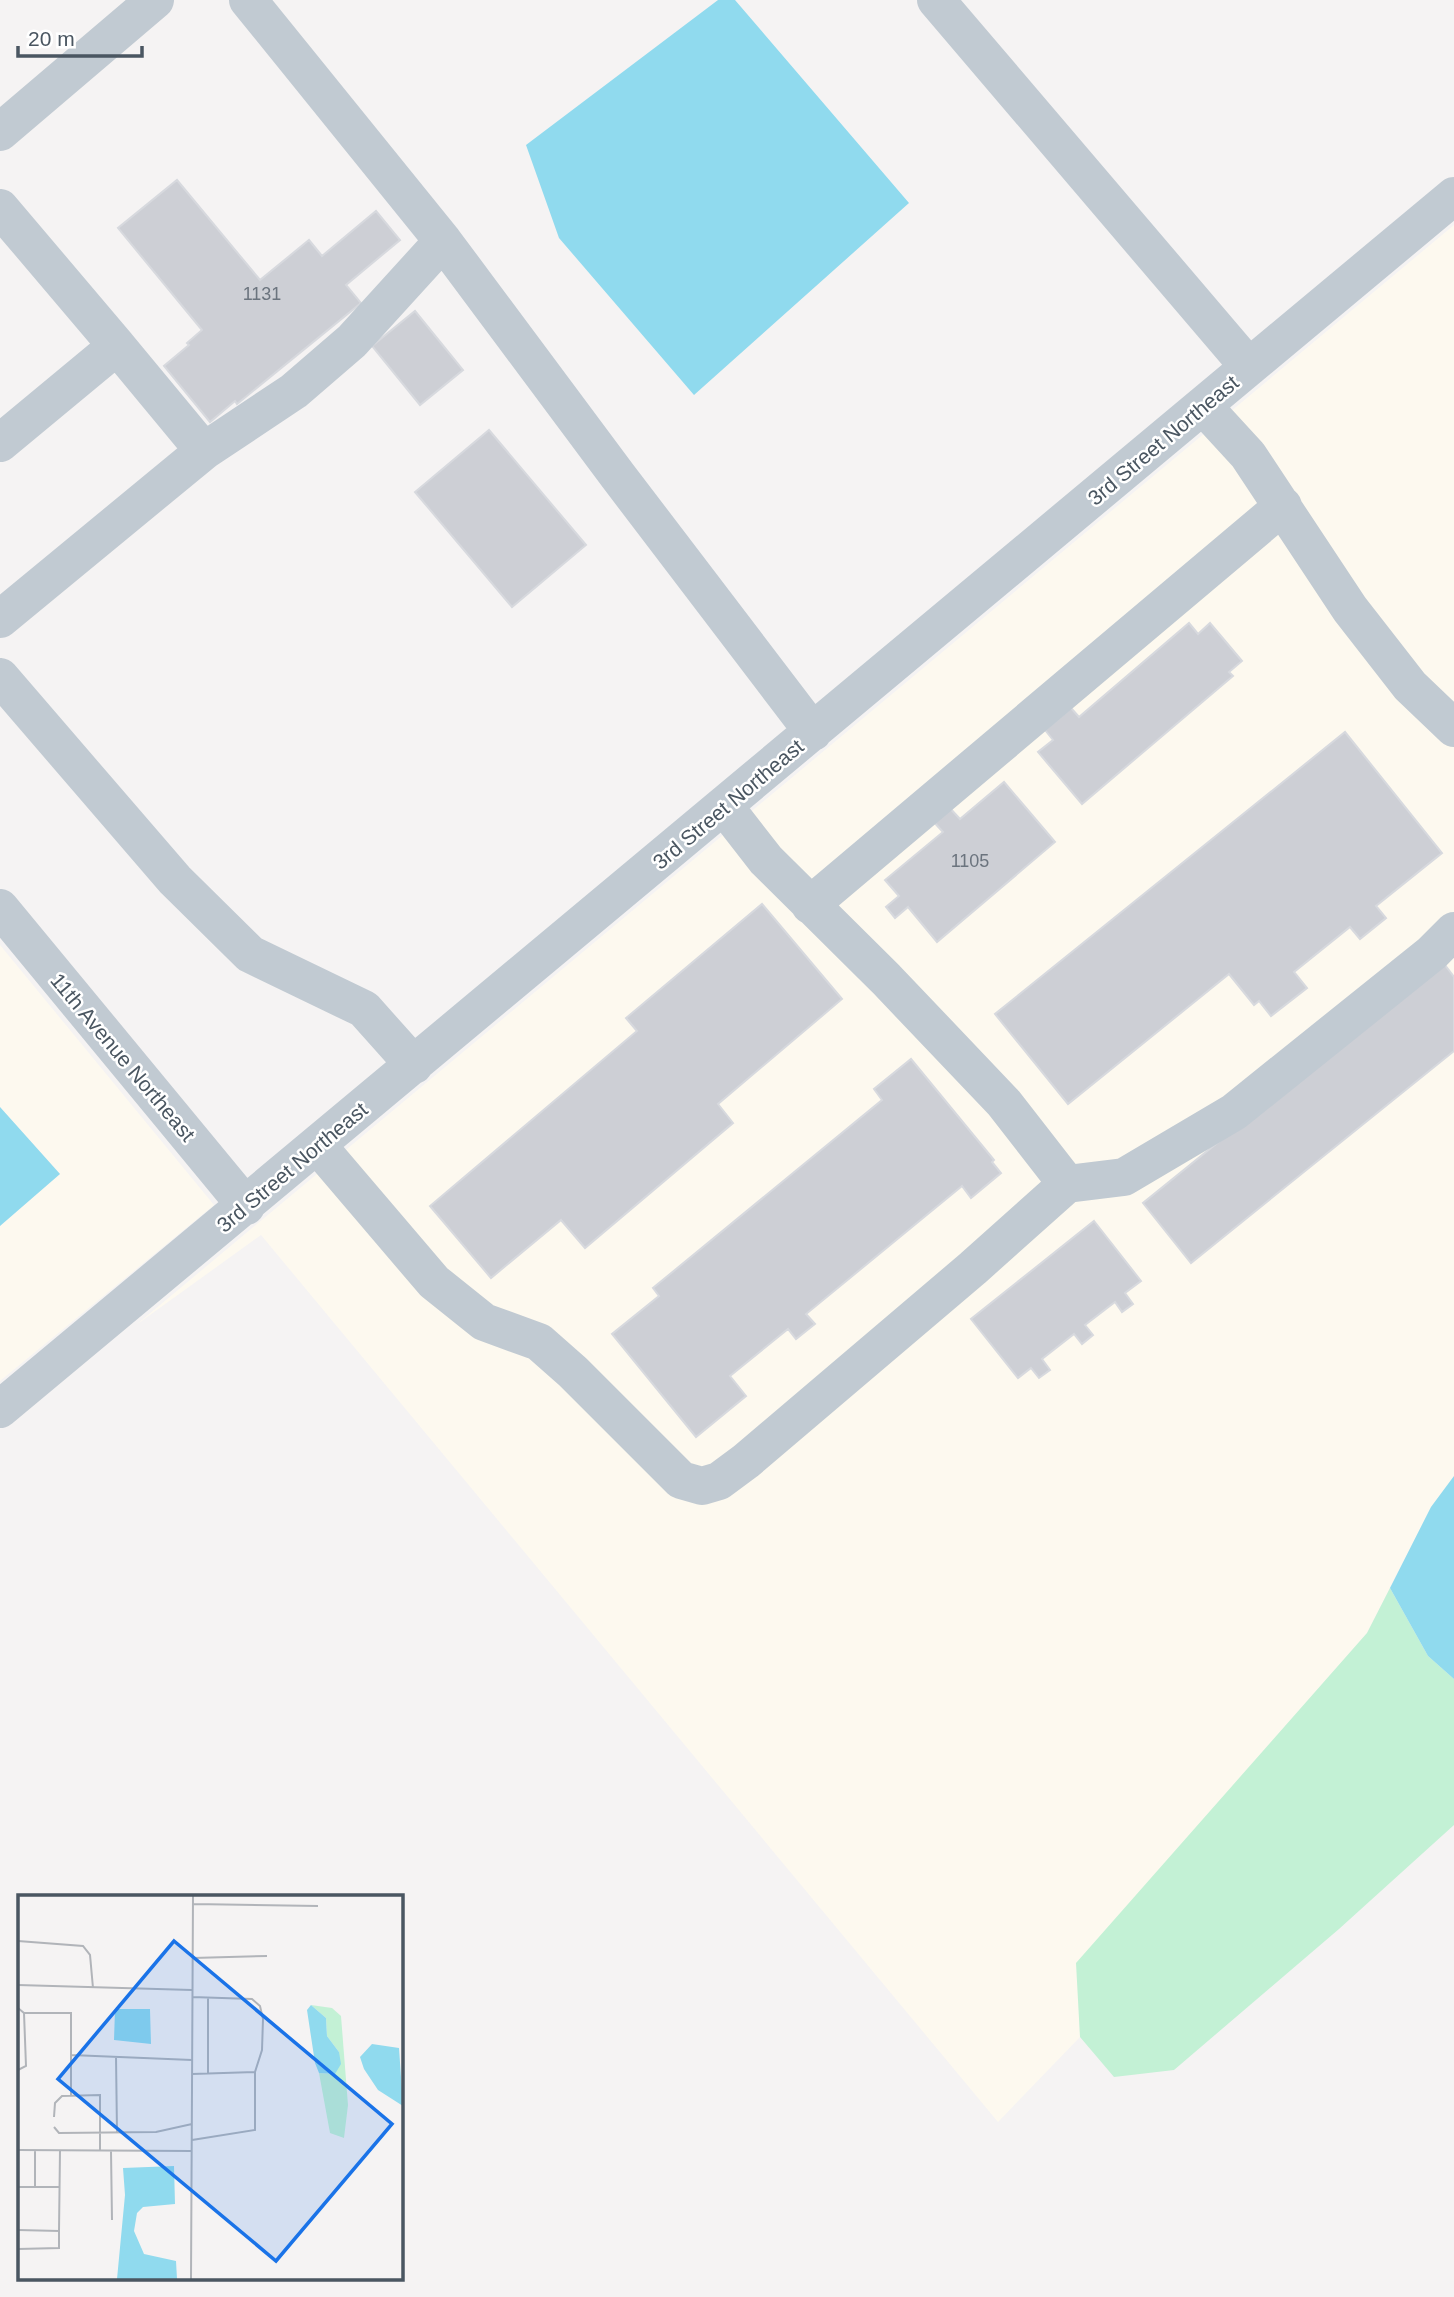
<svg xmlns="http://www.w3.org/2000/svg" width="1454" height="2297" font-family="Arial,sans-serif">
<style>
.commercial{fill:#fdf9ef}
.green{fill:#c3f1d5}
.water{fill:#90daee}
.building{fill:#cdcfd5;stroke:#d7d9de;stroke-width:2}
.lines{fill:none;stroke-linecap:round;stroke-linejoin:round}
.minor{stroke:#c1cad2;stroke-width:38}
.labels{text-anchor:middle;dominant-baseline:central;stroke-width:5;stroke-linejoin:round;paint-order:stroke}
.number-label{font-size:18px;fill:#6b747e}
.street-label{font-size:21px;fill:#4a5661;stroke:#fff}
.inset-road{fill:none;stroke:#b1b4b9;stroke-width:2}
.view{fill:#1a73e8;fill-opacity:0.15;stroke:#1a73e8;stroke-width:3.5}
.inset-edge{fill:none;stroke:#4a5661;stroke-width:3.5}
</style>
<rect width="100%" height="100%" fill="#f5f3f3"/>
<!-- commercial -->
<path class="commercial" d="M1454 225V1476L1431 1507 1367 1633 1077 1963 1080 2037 998 2122 261 1235 136 1325Z
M0 945 214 1205 0 1381V1226L60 1174 0 1107Z"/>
<!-- green -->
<path class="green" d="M1390 1588 1428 1656 1454 1679V1825L1339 1929 1174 2070 1114 2077 1080 2037 1076 1963 1367 1633Z"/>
<!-- water -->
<path class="water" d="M718 0H735L909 203 694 395 559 238 526 145Z
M0 1107 60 1174 0 1226Z
M1454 1476V1679L1428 1656 1390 1588 1431 1507Z"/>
<!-- building -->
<path class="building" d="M177 180 260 280 309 240 322 256 376 211 400 240 346 285 361 303 237 404 235 401 210 422 164 366 189 345 187 343 202 330 118 228Z
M415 311 463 370 420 405 372 346Z
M489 430 586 545 512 607 415 492Z
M1189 623 1198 634 1210 623 1242 661 1229 672 1233 676 1082 804 1038 752 1053 740 1045 730 1071 708 1079 717Z
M1345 732 1442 853 1376 906 1386 918 1360 939 1350 927 1294 972 1307 988 1271 1016 1259 1001 1254 1005 1229 974 1068 1104 995 1014Z
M1004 782 1055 842 937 942 908 907 895 918 886 907 899 896 885 880 943 832 931 819 947 805 960 819Z
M762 904 842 999 718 1104 733 1123 585 1248 561 1220 491 1278 430 1206 637 1031 626 1018Z
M1442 961 1454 977V1051L1191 1263 1143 1203Z
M911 1059 994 1160 992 1162 1001 1173 971 1198 962 1186 806 1314 815 1324 796 1339 788 1329 730 1376 746 1396 696 1437 612 1334 659 1296 653 1288 882 1100 874 1089Z
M1094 1221 1141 1281 1125 1293 1133 1304 1122 1312 1115 1302 1085 1325 1093 1335 1082 1344 1074 1334 1042 1359 1050 1370 1039 1378 1031 1368 1018 1378 971 1319Z"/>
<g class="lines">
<!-- minor -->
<path class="minor" d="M248 0 443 241 618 476 813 732
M936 0 1249 367
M0 132 155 0
M0 208 117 346 0 443
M117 346 204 451
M1203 406 1248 455 1350 609 1410 686 1454 728
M0 619 204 451 294 391 352 341 443 241
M0 677 175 880 250 954 364 1009 414 1065
M724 806 766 860 886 979 1004 1103 1067 1184
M810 905 1283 506
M0 908 246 1206
M318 1146 434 1282 484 1322 539 1342 573 1372 681 1480 702 1486 719 1481 746 1461 973 1268 1067 1184 1124 1177 1234 1112 1432 953 1454 931
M0 1409 1454 196"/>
</g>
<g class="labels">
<!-- number labels -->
<g class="number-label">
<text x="262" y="294">1131</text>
<text x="970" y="861">1105</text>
</g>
<!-- street labels -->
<g class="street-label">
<text transform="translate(1163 440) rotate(-40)">3rd Street Northeast</text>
<text transform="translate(728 804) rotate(-40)">3rd Street Northeast</text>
<text transform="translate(123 1057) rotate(50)">11th Avenue Northeast</text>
<text transform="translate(292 1167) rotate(-40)">3rd Street Northeast</text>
</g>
</g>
<!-- overview -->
<g transform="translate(18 1895)">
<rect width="385" height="385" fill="#f5f3f3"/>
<path d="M293 110 314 113 323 121 330 210 326 243 312 238 301 178 317 179 321 157 309 141 308 123Z" fill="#c3f1d5"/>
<path d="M293 110 308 123 309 141 321 157 323 169 317 179 301 178 297 168 289 115ZM97 114H132L133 149 96 145ZM354 149 381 153 385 211 360 195 346 174 342 162ZM156 271 157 309 125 312 119 318 116 336 126 359 158 366 159 384H99L107 300 105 273Z" fill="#90daee"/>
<path class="inset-road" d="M175 9 300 11M0 46 65 51 72 60 75 93M175 63 249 61M0 90 174 95M190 102V179M0 113 6 118H53V200M53 160 174 165M98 161 99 238M0 175 8 171 6 118M174 179 237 177M36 222 37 208 44 201 82 200V256M36 232 41 238 138 237 174 229M174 245 237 235V177L244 155 245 124 242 111 234 104 174 102M0 255 174 256M93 256 94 325M0 292H41M17 292V255M0 335 41 336 42 255M0 354 41 353V336M173 384 175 1"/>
<path class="view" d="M156 46 374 229 258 366 40 184Z"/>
<rect width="385" height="385" class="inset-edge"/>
</g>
<!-- scale -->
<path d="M18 46v10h124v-10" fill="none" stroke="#4a5661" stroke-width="3.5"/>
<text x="28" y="46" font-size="21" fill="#4a5661" stroke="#ffffff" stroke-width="5" paint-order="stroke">20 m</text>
</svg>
